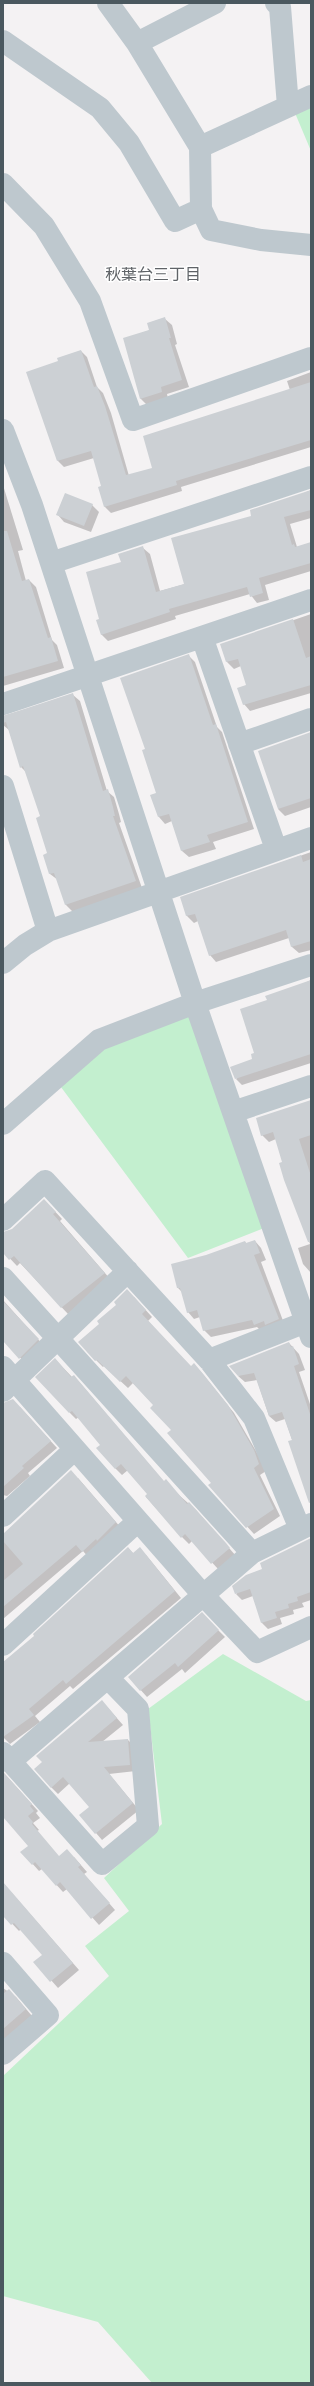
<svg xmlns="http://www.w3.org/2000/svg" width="314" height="2386" font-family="'Alegreya Sans','Noto Sans JP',sans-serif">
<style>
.green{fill:#c3efcf}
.shadow{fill:#0003}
.building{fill:#ccd0d4}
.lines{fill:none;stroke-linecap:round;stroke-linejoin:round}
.minor{stroke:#bec8ce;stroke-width:22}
.labels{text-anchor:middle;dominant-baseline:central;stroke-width:3;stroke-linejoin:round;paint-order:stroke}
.neighbourhood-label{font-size:16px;fill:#5f6367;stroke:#fff}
</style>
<rect width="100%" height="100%" fill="#f4f2f3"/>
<!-- green -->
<path class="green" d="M311 106V151L295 113Z
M195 1003 272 1225 188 1258 55 1079 99 1040Z
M223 1654 306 1701 311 1700V2383H152L98 2322 3 2296V2076L109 1976 85 1946 129 1911 104 1878 162 1824 148 1709Z"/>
<!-- shadow -->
<path class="shadow" d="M165 319 172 325 177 344 175 345 189 387 167 394 168 399 148 406 141 399 125 339 150 330Z
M81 351 87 357 97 387 103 393 111 413 129 476 154 469 290 390 287 381 311 372V447L181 487 182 491 111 513 105 507 99 488 103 487 94 458 64 467 58 461 60 362Z
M3 485 23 550 18 551 26 581 29 580 36 587 52 640 57 645 64 668 3 686Z
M311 490V518L290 524 297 547 311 543V571L265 585 269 600 257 603 250 594 175 616 176 619 108 641 101 634 100 619 122 563 143 548 150 554 160 591 185 584 252 516Z
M92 505 99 512 91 532 64 522 58 515Z
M311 614V693L250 711 244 704 247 685 241 666 234 669 227 662 221 645Z
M189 656 195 662 217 727 222 732 254 829 213 842 216 849 189 857 182 851 172 821 165 824 159 817 152 796 158 794 146 749Z
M73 695 80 701 107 791 114 797 119 814 121 822 119 823 142 888 73 912 66 905 58 880 50 874 44 855 49 854 41 817 27 773 21 767 9 730 3 725V716Z
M311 733V807L285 816 278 809Z
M311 852V950L299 953 292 947 289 938 216 962 210 955 198 921 194 923 187 916 182 898Z
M311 980V1063L242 1085 236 1079 254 1060 268 1001Z
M311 1100V1273L303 1264 298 1248 310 1244 285 1179 283 1163 276 1139 269 1142 262 1135Z
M51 1207 62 1219 60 1221 111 1280 68 1314 20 1263 17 1266 3 1251V1233L12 1230Z
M255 1241 261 1248 266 1260 261 1262 285 1326 261 1331 257 1327 211 1337 204 1330 200 1317 194 1319 188 1312 182 1292 178 1288 207 1256 245 1242 247 1244Z
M134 1297 152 1317 148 1321 191 1368 201 1372 234 1413 260 1458 266 1471 260 1475 280 1516 254 1534 209 1485 212 1483 154 1405 133 1383 128 1388 104 1366 103 1367 96 1360Z
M3 1300 44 1346 26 1364 3 1339Z
M289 1343 299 1354 305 1370 299 1372 311 1407V1496L285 1419 276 1422 269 1416 257 1380 245 1382 238 1376Z
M55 1359 72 1377 80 1383 164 1482 196 1510 236 1556 219 1570 192 1541 189 1544 182 1537 146 1497 149 1494 128 1470 122 1475 115 1468 102 1445 79 1417 76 1419 70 1413Z
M3 1404 20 1407 57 1448 28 1473 30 1476 7 1496 3 1495Z
M78 1478 122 1529 89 1558 83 1551 3 1619V1535Z
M311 1539V1600L302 1603 304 1607 293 1610 294 1614 280 1618 282 1624 268 1629 262 1623 253 1596 242 1600 236 1594 264 1570Z
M128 1548 134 1554 146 1555 181 1598 73 1689 70 1686 35 1716 40 1722 10 1744 3 1737V1663L36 1636Z
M202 1614 225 1637 185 1673 182 1669 147 1697 129 1677Z
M108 1708 123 1725 102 1742 128 1740 134 1746 136 1771 109 1774 139 1810 102 1840 96 1833 90 1807 70 1783 58 1794 51 1787Z
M3 1772 38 1811 36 1813 40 1818 33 1823 39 1830 37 1831 59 1857H74L87 1872 84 1874 115 1910 99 1925 67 1889 63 1892 42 1869 39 1871 22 1852 29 1846 3 1815Z
M3 1883 79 1970 58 1988 35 1962 43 1955 21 1929 19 1931 3 1914Z
M3 1988 16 1997 32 2016 3 2041Z"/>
<!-- building -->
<path class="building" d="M165 317 171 338H169L182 380 161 387 162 392 140 399 123 338 149 330 147 323Z
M81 350 94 387 97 386 105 406 126 475 152 468 143 436 311 382V440L176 481 177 485 104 507 98 487 101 486 91 451 57 461 26 372 58 361 57 358Z
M311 490V510L284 517 292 545 294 544 295 547 311 542V563L259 578 263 593 250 597 247 587 169 609 170 612 101 635 96 620 99 619 86 572 121 562 118 554 143 546 156 592 184 584 171 538 251 516 250 510Z
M65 493 93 504 84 526 56 515Z
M3 531H7L22 581 29 579 48 638 51 637 58 661 3 677Z
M293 619 306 658 311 656V685L243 705 237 688 246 685 238 659 226 662 220 644Z
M189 654 213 725 216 724 248 822 207 835 210 842 181 851 169 814 158 817 150 795 156 793 142 750 145 749 120 678Z
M73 693 103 791 108 789 113 807 115 816H113L136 881 65 905 54 873 49 874 43 855 47 853 36 818 40 816 23 766 20 768 6 722 3 723V716Z
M311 732V798L278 809 258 751Z
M301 855 303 862 311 859V941L291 947 286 930 209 956 195 914 186 916 180 897Z
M311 980V1054L235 1079 230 1067 252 1059 251 1054 254 1053 240 1009 267 1000 265 996Z
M311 1100V1135L299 1139 311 1176V1242H308L284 1180 279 1163 282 1162 273 1132 261 1136 256 1118Z
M44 1199 56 1212 53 1214 105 1273 61 1308 14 1256 9 1260 3 1253V1232L12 1229Z
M255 1240 260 1253 254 1255 279 1319 265 1325 264 1321 254 1325 252 1320 203 1331 197 1310 187 1313 180 1288H177L171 1264 206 1255 245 1241 246 1243Z
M127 1289 146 1310 142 1314 191 1366 194 1363 204 1375 228 1405 254 1450 259 1464 254 1468 274 1509 246 1528 208 1485 211 1483 167 1433 171 1430 150 1408 153 1405 126 1376 120 1382 97 1360 95 1361 78 1342 99 1324 97 1321 116 1305 114 1302Z
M3 1301 39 1339 19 1359 3 1341Z
M289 1342 291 1347 293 1346 299 1364 294 1366 311 1417V1502L309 1503 288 1441 292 1440 282 1412 269 1416 254 1373 238 1376 229 1366Z
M55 1358 71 1377 74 1375 78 1380 164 1481 166 1479 187 1504 189 1502 226 1543 230 1548 211 1564 185 1534 181 1538 145 1496 147 1494 121 1464 115 1469 96 1448 100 1445 72 1411 69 1413 35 1377Z
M13 1399 51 1441 22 1466 24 1468 3 1487V1403Z
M71 1470 116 1522 97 1541 96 1539 82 1552 76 1545 3 1607V1581L23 1564 3 1541V1534Z
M311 1538V1592L297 1597 298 1601 288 1604 289 1608 275 1612 277 1618 261 1623 250 1589 235 1594 232 1586 246 1575 262 1569 260 1563Z
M128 1547 133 1553 140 1547 175 1591 66 1684 63 1680 29 1709 34 1715 3 1737V1662L34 1636 33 1634Z
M202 1612 219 1630 178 1667 175 1663 140 1691 128 1677Z
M102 1700 117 1718 88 1742 128 1739 130 1765 104 1767 133 1803 95 1834 79 1815 89 1807 63 1777 51 1788 34 1769 42 1762 36 1756Z
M3 1772 32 1804 30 1806 34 1811 28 1816 33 1822 32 1824 59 1856 67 1849 81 1865 78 1867 110 1903 91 1919 60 1882 56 1886 35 1862 32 1865 20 1852 28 1846 3 1817Z
M3 1882 73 1963 50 1982 33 1962 42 1955 14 1923 11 1925 3 1916Z
M9 1989 26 2009 3 2029V1994Z"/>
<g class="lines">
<!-- minor -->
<path class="minor" d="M276 3 280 7 288 106
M3 41 100 108 129 143 175 221 201 209 200 147 137 43 108 3
M137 43 215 3
M200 147 311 96
M3 184 44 226 90 301 133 420 311 358
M201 209 211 230 261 240 311 245
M3 430 32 505 195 1003 311 1337
M51 563 311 477
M202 637 276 849
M3 704 311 600
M239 744 311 719
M3 786 48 931
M3 963 25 945 48 931 311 838
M233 1112 311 1086
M3 1124 99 1040 195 1003 311 965
M3 1220 45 1181 209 1360 254 1418 300 1529
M3 1278 252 1553
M209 1360 306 1322
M3 1367 204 1596 257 1652 311 1627
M3 1391 128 1271
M3 1516 75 1449
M3 1645 138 1521
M3 1753 102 1864 148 1826 138 1709 108 1678
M10 1762 252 1553 311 1524
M3 1963 48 2015 3 2054"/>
</g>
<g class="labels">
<!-- neighbourhood labels -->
<g class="neighbourhood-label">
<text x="153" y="275">秋葉台三丁目</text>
</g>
</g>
<!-- border -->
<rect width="314" height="2386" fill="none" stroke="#4a585f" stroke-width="8"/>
</svg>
